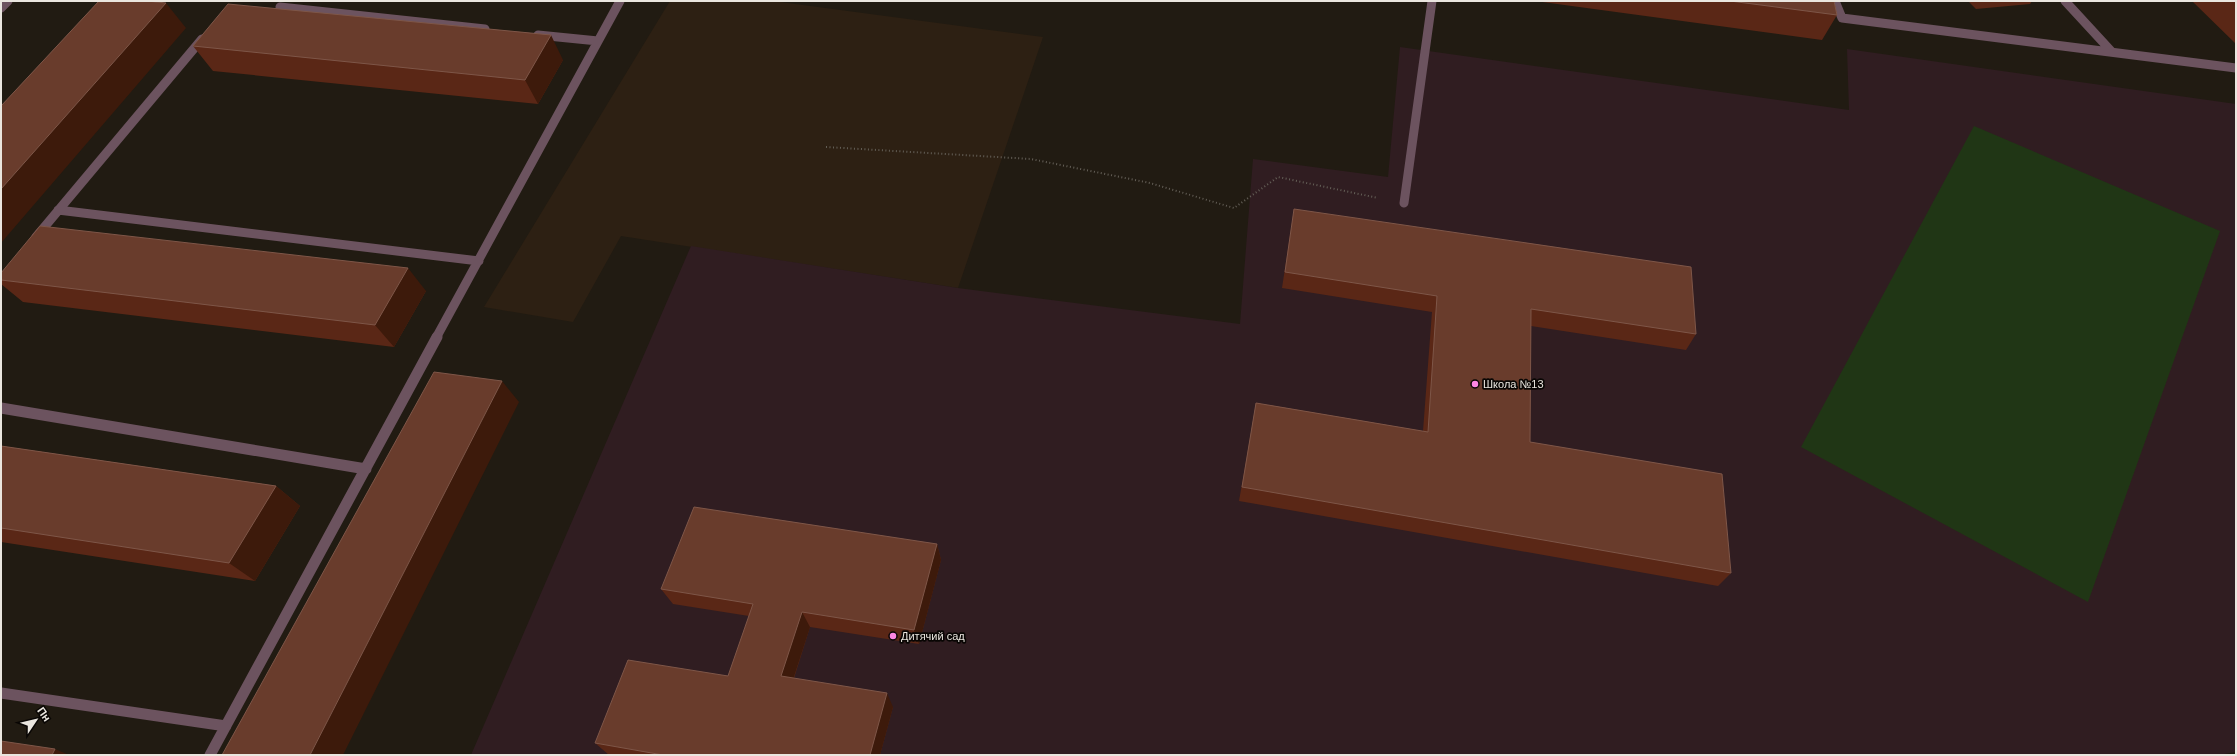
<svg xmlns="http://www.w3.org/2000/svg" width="2237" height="756" font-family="Arial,sans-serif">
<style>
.industrial{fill:#2d2013}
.education{fill:#301d21}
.green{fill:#203615}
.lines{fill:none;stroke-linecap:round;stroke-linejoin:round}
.path{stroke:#645f57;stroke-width:2;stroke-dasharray:1 2.5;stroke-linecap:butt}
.service-far1{stroke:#6c535f;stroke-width:9}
.service{stroke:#6c535f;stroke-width:11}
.minor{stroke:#6c535f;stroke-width:9}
.wall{fill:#5a2716}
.shaded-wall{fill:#3d1a0b}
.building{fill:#693c2c;stroke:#7e5648}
.poi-dot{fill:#fd86e3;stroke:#090604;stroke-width:1.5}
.labels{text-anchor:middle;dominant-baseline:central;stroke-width:3.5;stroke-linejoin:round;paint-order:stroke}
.poi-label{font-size:11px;fill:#eae6df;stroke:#090604;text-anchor:start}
</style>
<rect width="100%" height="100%" fill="#211b12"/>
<!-- industrial -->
<path class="industrial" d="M670 1H773L1043 37 958 288 621 236 573 322 484 307Z"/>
<!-- education -->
<path class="education" d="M1400 47 1849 110 1847 49 2236 104V752L2219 755H471L691 246 958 288 1240 324 1253 159 1388 177Z"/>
<!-- green -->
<path class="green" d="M1974 126 2220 231 2088 602 1801 447Z"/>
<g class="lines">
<!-- path -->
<path class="path" d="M826 147 1031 159 1150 183 1234 208 1278 177 1378 198"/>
<!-- service-far1 -->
<path class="service-far1" d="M1835 1 1842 18 2236 68
M2065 1 2112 52
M280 7 485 29
M538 35 598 41
M1404 203 1432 1
M58 210 479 261
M36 237 202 39
M436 338 620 1"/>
<!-- service -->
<path class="service" d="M1 408 366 469
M1 693 226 726
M210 755 437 337"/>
<!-- minor -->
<path class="minor" d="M1 8 8 1"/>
</g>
<!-- wall -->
<path class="wall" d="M1535 1H1834L1837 15 1822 40Z
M1968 1H2032L2030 4 1976 9Z
M2192 1H2236V44Z
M193 46 563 60 538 104 213 71Z
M1294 209 1696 334 1686 350 1531 326 1530 442 1731 573 1718 586 1239 501 1256 403 1423 431 1432 312 1282 288Z
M1 273 426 291 394 347 23 302 1 284Z
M1 446 276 486 300 506 255 581 1 542Z
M937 544 941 560 919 644 810 627 794 678 893 707 880 755H609L595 743 728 676 749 616 673 604 661 589Z"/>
<!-- shaded-wall -->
<path class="shaded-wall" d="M166 3 186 28 1 243V189Z
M551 35 563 60 538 104 525 80Z
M408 268 426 291 394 347 375 325Z
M502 381 519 402 343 755H310Z
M276 486 300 506 255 581 229 563Z
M937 544 941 560 919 644 914 630Z
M802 612 810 627 790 689 781 676Z
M887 693 893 707 880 755H870Z
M55 749 69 755H52Z"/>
<!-- building -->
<path class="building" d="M99 1H147L166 3 1 189V106Z
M1730 1H1834L1837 15Z
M228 4 551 35 525 80 193 46Z
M1294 209 1691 267 1696 334 1531 309 1530 442 1722 474 1731 573 1242 487 1256 403 1428 432 1437 296 1285 272Z
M40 226 408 268 375 325 1 280V273Z
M434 372 502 381 310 755H222Z
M1 446 276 486 229 563 1 528Z
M694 507 937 544 914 630 802 612 781 676 887 693 870 755H663L595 743 628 660 728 676 753 604 661 589Z
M1 741 55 749 52 755H1Z"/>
<!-- markers -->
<g class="poi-dot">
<circle cx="1475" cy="384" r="4"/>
<circle cx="893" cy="636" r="4"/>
</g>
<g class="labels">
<!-- poi labels -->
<g class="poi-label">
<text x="1483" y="384">Школа №13</text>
<text x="901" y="636">Дитячий сад</text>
</g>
</g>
<!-- border -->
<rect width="2237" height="756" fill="none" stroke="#eae6df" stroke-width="4"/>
<!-- north arrow -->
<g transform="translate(36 720) rotate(55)" stroke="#090604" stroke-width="3" paint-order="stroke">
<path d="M0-3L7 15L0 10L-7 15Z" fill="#eae6df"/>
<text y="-6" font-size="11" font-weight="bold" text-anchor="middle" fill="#eae6df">Пн</text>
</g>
</svg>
